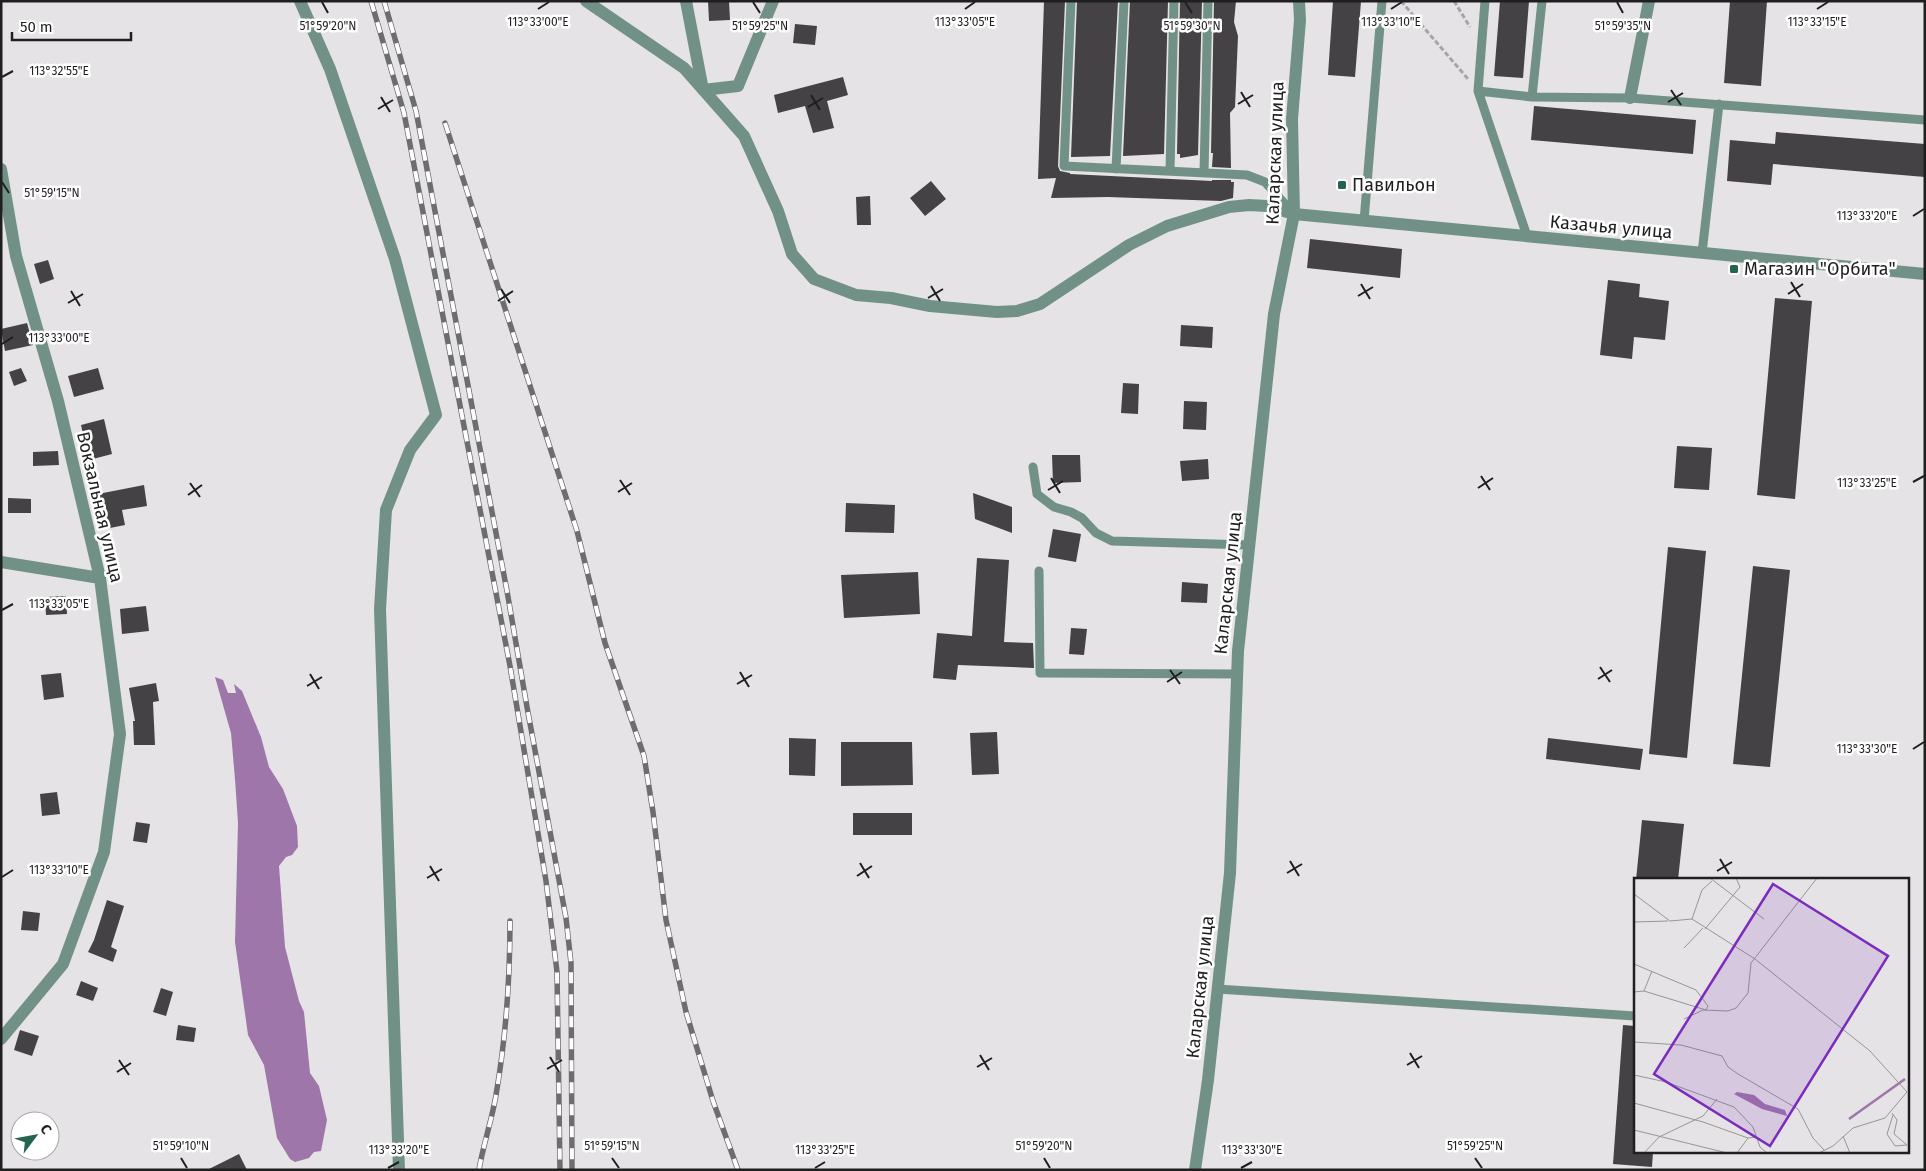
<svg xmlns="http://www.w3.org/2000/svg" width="1926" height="1171" font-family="'Fira Sans',sans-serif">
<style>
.water{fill:#9e76aa}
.building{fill:#444245}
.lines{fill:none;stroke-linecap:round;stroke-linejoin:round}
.path{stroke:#a6a4a6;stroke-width:3;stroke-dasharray:5 2.5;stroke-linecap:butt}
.service{stroke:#729186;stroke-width:9}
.minor{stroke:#729186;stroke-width:12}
.tertiary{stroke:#729186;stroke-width:12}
.rail-casing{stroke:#6d6c6e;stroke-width:5.5}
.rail{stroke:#fff;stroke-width:4;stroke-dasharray:11;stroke-linecap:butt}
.ticks{fill:none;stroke:#201f20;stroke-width:2}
.poi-dot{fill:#256451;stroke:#fff;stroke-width:2}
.labels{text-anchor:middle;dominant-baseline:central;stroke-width:5;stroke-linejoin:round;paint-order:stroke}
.street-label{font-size:18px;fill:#201f20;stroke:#fff}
.poi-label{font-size:18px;fill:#201f20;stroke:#fff;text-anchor:start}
.inset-river{fill:none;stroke:#9e76aa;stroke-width:2.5}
.inset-road{fill:none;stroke:#969597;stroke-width:1}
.view{fill:#7b2cbf;fill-opacity:0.15;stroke:#7b2cbf;stroke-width:2.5}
.inset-edge{fill:none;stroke:#201f20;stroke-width:2.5}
.ticks-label{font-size:12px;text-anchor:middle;fill:#201f20;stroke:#fff;stroke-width:5;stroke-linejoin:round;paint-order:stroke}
</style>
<rect width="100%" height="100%" fill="#e5e3e6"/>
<!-- water -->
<path class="water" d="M215 677 223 680 228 693H236L234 684 242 691 261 737 269 767 283 789 297 826 298 847 292 855 286 857 279 866 285 947 299 1001 304 1012 310 1073 319 1086 327 1120 321 1151 314 1152 309 1158 295 1162 290 1159 277 1138 264 1065 248 1035 235 942 238 823 235 779 231 733Z"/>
<!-- building -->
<path class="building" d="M708 1H729L730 20 709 21Z
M1044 1H1065L1058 166 1060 171 1070 173V174L1212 181V180H1231V182H1234L1233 198 1221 201 1108 197 1051 198 1056 178 1038 179Z
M1077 1H1118L1110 156 1071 157Z
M1130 1H1168L1164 154 1123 156Z
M1180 1H1202L1198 155 1180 158V154H1177Z
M1214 1H1236L1234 22 1238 36 1235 107 1230 113 1231 168 1212 167 1213 153H1211Z
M1333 1H1361L1355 77 1328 75Z
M1500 1H1529L1523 78 1494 76Z
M1730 1H1767L1761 86 1724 83Z
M795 24 817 26 815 45 793 43Z
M843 77 848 95 827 101 834 128 813 133 805 106 778 113 774 95Z
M1534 106 1696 120 1693 154 1531 140Z
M1776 132 1925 144V177L1773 164 1771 185 1727 181 1730 140 1775 144Z
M931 181 946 199 925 216 910 198Z
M870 196 871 225H857L856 197Z
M1310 239 1402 249 1400 278 1307 268Z
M48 260 54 279 40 284 34 264Z
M1608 280 1640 284 1639 297 1669 301 1665 340 1634 337 1632 359 1600 355Z
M1775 298 1812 301 1795 499 1757 495Z
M27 323 33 345 5 351 1 329Z
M1181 325 1213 327 1212 348 1180 346Z
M21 368 27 381 14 386 9 372Z
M98 368 104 389 74 397 68 376Z
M1123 383 1139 384 1138 414 1121 413Z
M1184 401 1207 402 1206 430 1183 429Z
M104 419 112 454 89 460 81 425Z
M1677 446 1712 448 1709 490 1674 488Z
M58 451 59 465 33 466V452Z
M1052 455H1080L1081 482 1053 483Z
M1208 459 1209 479 1182 481 1180 461Z
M144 485 147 506 122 510 125 525 105 529 98 494Z
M973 493 1012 507V533L975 519Z
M8 498 31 499V513H8Z
M846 503 895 505 894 533 845 532Z
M1053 529 1081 534 1076 562 1048 557Z
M1668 547 1706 551 1687 758 1649 754Z
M977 558 1009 560 1004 642 1033 643 1034 668 958 665 956 680 933 678 937 633 972 636Z
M1753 566 1790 570 1770 767 1733 764Z
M918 572 920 614 844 618 841 575Z
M1182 582 1208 584 1207 603 1181 602Z
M66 596 67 614 46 615 45 597Z
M146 606 149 631 122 634 120 609Z
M1071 628 1087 629 1084 655 1069 654Z
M61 673 64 697 44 700 41 675Z
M156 683 159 701 153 702 155 745H134L133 721H135L129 688Z
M997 732 999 774 972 775 970 733Z
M789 738 816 739 815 776 789 775Z
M1548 738 1643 749 1640 770 1546 759Z
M841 742H912L913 785 841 786Z
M57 792 60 814 42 816 40 794Z
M853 813H912V835H853Z
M1642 820 1684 824 1678 880H1636Z
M136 822 150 824 147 843 133 841Z
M107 900 124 906 111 947 117 950 113 962 88 952 94 940Z
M23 911 40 913 38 931 21 930Z
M81 981 98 988 93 1001 76 995Z
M161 988 173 992 166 1016 153 1012Z
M178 1025 196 1028 194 1042 176 1040Z
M1623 1025 1635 1026V1152H1653L1652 1167 1613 1164Z
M20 1030 39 1036 32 1056 14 1050Z
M239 1154 247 1170H207Z"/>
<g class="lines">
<!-- path -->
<path class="path" d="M1401 1 1468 79
M1454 1 1470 27"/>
<!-- service -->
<path class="service" d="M1071 1 1064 166 1247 175 1265 182 1294 214
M1485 1 1478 91 1527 236
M1478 91 1532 97 1542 1
M1532 97 1630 98 1925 120
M1116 169 1124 1
M1170 171 1174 1
M1204 173 1208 1
M1364 221 1382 1
M1702 253 1719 104
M1033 467 1037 494 1054 507 1071 512 1082 518 1096 533 1112 541 1249 545
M1039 571 1040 673 1237 674
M1217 989 1635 1016"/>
<!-- minor -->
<path class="minor" d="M300 1 330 69 395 259 436 415 410 450 386 510 380 609 399 1170
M586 1 684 68 744 136 778 211 792 254 814 279 856 295 891 298 930 306 997 312 1017 311 1040 304 1129 245 1167 226 1229 207 1249 205 1267 206 1294 214
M686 1 703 90 738 86 773 1
M1630 98 1649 1
M1 169 16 256 58 401 100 578 120 734 104 852 63 964 1 1039
M1 562 100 578
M1195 1170 1208 1080 1230 873 1238 651 1274 314 1294 214 1292 119 1300 20 1299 1"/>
<!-- tertiary -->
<path class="tertiary" d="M1294 214 1925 274"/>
<defs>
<path id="rail" d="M371 1 404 113 510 666 546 881 557 972 560 1170
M384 1 416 111 507 591 527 707 566 918 571 963 572 1170
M445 123 577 531 605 643 644 756 653 812 666 920 686 1012 713 1101 738 1170
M479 1170C483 1145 492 1120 496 1095 506 1037 510 980 510 921"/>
</defs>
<!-- rail casing -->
<use href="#rail" class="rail-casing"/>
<!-- rail -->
<use href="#rail" class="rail"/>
</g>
<!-- ticks -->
<path class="ticks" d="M322 2 328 13M753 2 760 13M1185 2 1192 13M1617 2 1623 13M538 9 549 2M965 9 975 2M1391 9 1402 2M1817 9 1828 2M2 77 13 71M1671 90 1681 105M1241 92 1250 107M811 95 820 110M381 97 390 112M1668 102 1683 93M1238 104 1253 95M808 107 823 98M378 109 393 100M2 182 9 193M1913 216 1924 209M1791 282 1800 297M1361 284 1370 299M931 286 940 301M501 289 510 303M71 291 80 306M1788 294 1803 284M1358 296 1373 287M928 298 943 289M498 301 513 291M68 303 83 294M2 344 13 337M1481 476 1490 490M1051 478 1060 493M620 480 630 495M1913 482 1924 476M190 483 200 497M1478 488 1493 478M1048 490 1063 481M618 492 632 483M188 495 202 485M2 610 13 604M1600 667 1610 682M1170 670 1180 684M740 672 749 687M310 674 319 689M1598 679 1612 670M1167 682 1182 672M737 684 752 675M307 686 322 677M1913 749 1924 742M1720 859 1729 874M1290 861 1299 876M860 863 869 878M430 866 439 881M1717 871 1732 862M1287 873 1302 864M857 876 872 866M2 877 13 870M427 878 442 869M1410 1053 1419 1068M980 1055 989 1070M550 1057 559 1072M119 1060 129 1075M1407 1065 1422 1056M977 1067 992 1058M547 1069 562 1060M117 1072 131 1063M181 1158 187 1168M612 1158 619 1168M1044 1158 1050 1168M1475 1158 1482 1168M388 1168 399 1162M815 1168 825 1162M1241 1168 1252 1162"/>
<!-- markers -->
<g class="poi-dot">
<rect x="1337" y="180" width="10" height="10" rx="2.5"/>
<rect x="1729" y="264" width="10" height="10" rx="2.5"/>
</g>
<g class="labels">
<!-- street labels -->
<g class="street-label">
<text transform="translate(1275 153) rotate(-88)">Каларская улица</text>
<text transform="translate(1611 227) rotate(5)">Казачья улица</text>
<text transform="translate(100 507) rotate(77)">Вокзальная улица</text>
<text transform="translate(1228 583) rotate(-84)">Каларская улица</text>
<text transform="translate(1200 987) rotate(-84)">Каларская улица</text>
</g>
<!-- poi labels -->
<g class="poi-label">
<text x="1352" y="185">Павильон</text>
<text x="1744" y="269">Магазин "Орбита"</text>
</g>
</g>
<!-- overview -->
<g transform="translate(1634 878)">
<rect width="275" height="275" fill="#e5e3e6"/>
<path d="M103 214 120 217 131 226 151 232 153 238 128 231 100 216Z" fill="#9e76aa"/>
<path class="inset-river" d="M215 241 271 201"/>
<path class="inset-road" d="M76 0 130 41M0 16 36 43 58 41 121 81 236 173 273 214 251 240 219 250 199 268 185 275M58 41 68 12 78 3M0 44 34 43M71 51 106 9 102 0M50 70 69 50M0 86 62 112 74 128 72 132 10 113 0 114M10 113 18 93M50 141 69 132 94 133 102 130 114 115 117 85 183 0M0 164 47 167 88 178 94 189 104 196 164 231 179 260 190 272M0 197 32 204 100 229 119 249 126 269 133 275M0 225 69 244 114 260M258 235 263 242 260 256 273 267M259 237 253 256 261 268 273 267M0 252 93 275M209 258 216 275M10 275 25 259 69 238 83 221M103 275 114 260 123 259"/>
<path class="view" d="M139 6 254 78 136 268 20 196Z"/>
<rect width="275" height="275" class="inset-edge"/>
</g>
<g class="ticks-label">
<text x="965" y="26">113°33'05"E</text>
<text x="1391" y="26">113°33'10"E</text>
<text x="538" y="26">113°33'00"E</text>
<text x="1817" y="26">113°33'15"E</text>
<text x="1623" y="30">51°59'35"N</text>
<text x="328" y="30">51°59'20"N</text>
<text x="760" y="30">51°59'25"N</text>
<text x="1192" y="30">51°59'30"N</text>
<text x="59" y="75">113°32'55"E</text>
<text x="52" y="197">51°59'15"N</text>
<text x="1867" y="220">113°33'20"E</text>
<text x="59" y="342">113°33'00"E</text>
<text x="1867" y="487">113°33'25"E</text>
<text x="59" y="608">113°33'05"E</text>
<text x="1867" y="753">113°33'30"E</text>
<text x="59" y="874">113°33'10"E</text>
<text x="181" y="1150">51°59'10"N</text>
<text x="612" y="1150">51°59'15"N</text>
<text x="1044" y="1150">51°59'20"N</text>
<text x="1475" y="1150">51°59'25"N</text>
<text x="399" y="1154">113°33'20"E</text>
<text x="825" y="1154">113°33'25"E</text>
<text x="1252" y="1154">113°33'30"E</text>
</g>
<!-- border -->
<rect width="1926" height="1171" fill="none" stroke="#201f20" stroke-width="5"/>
<!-- north arrow -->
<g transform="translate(35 1136) rotate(58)"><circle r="24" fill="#ffffff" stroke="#a6a5a6"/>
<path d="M0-4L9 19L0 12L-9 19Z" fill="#256451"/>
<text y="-8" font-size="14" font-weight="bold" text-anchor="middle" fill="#201f20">С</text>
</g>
<!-- scale -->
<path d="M12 32v8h119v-8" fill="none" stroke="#201f20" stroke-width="2.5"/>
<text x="20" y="32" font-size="15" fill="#201f20" stroke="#ffffff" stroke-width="4" paint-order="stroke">50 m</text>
</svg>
